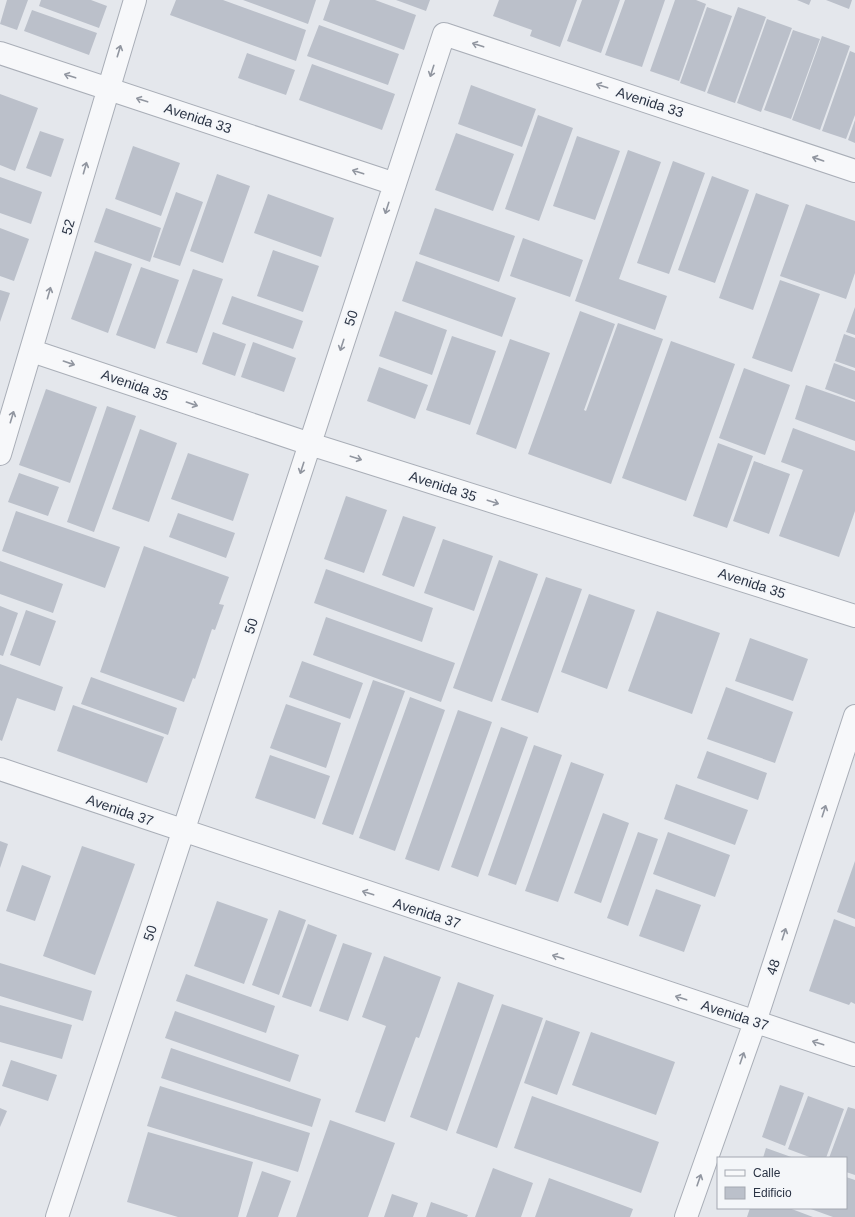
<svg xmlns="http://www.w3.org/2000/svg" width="855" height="1217" font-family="Helvetica,sans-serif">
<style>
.building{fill:#bbc0ca}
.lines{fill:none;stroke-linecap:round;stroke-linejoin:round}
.minor-casing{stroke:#a9aeb7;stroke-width:24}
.minor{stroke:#f7f8fa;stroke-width:22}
.oneway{stroke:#9196a0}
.labels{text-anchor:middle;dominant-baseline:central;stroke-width:4;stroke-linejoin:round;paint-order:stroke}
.street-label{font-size:14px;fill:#2b3445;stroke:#f4f6f9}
</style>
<rect width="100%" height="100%" fill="#e4e7ec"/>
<!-- building -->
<path class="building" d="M7 0H28L17 30 0 24Z
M41 0H91L107 6 99 28 39 6Z
M176 0H223L306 30 296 61 170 15Z
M243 0H316L308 24Z
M330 0H375L416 15 404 50 323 20Z
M396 0H430L426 11Z
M499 0H577L560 47 530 36 532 30 493 16Z
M582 0H620L601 53 567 41Z
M625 0H665L642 67 605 55Z
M675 0H696L706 4 679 81 650 71Z
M797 0H811L809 5Z
M826 0H852L849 9Z
M707 7 732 16 705 92 680 83Z
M738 7 766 17 735 103 707 93Z
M32 10 97 33 89 55 24 31Z
M767 19 792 28 761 112 737 103Z
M319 25 399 54 388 85 307 56Z
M793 30 820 39 791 119 764 110Z
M822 36 850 46 820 130 792 120Z
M850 51 855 53V115L846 139 822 131Z
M247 53 295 70 286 95 238 78Z
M312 64 395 94 382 130 299 100Z
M471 85 536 109 522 147 458 124Z
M0 94 38 108 15 171 0 165Z
M538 115 573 128 539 221 505 209Z
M855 120V143L848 140Z
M40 131 64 139 51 177 26 168Z
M456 133 514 154 493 211 435 190Z
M577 136 620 151 595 220 553 206Z
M133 146 180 163 161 216 115 199Z
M628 150 661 162 619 279 667 296 655 330 575 301Z
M673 161 705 173 669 274 637 263Z
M217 174 250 186 223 263 190 251Z
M712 176 749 190 715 283 678 270Z
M0 177 42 192 31 224 0 213Z
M176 192 203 202 180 266 153 257Z
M756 193 789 205 753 310 719 298Z
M268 194 334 218 321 257 254 233Z
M806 204 855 221V273L846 299 780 276Z
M106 208 161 228 150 262 94 242Z
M435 208 515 236 499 282 419 254Z
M0 228 29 239 14 281 0 276Z
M523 238 583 260 570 297 510 276Z
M273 250 319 266 303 312 257 296Z
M95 251 132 264 108 333 71 319Z
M416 261 516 298 502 337 402 301Z
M141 267 179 280 155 349 116 335Z
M193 269 223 279 197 353 166 343Z
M780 280 820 294 792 372 752 358Z
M0 290 10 293 0 322Z
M232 296 303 321 293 349 222 324Z
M855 307V335L846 332Z
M395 311 447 330 432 375 379 356Z
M580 311 615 324 584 410 586 411 618 323 663 339 611 484 528 454Z
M213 332 246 344 235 376 202 364Z
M844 334 855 338V368L835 361Z
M452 336 496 351 470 425 426 410Z
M510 339 550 353 516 449 476 434Z
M671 341 735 364 686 501 622 478Z
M253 342 296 358 284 392 241 377Z
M834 363 855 371V400L825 389Z
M379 367 428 385 415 419 367 401Z
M744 368 790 385 765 455 719 438Z
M806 385 855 402V441L795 419Z
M46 389 97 407 70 483 19 465Z
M107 406 136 416 94 532 67 522Z
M793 428 855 451V511L839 557 779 536 803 470 781 462Z
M140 429 177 443 149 522 112 509Z
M718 443 753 456 727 528 693 516Z
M188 453 249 474 233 521 171 499Z
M754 461 790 474 769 534 733 521Z
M19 473 59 487 48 516 8 502Z
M346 496 387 510 364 573 324 559Z
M16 511 120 547 105 588 2 551Z
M178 513 235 533 226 558 169 537Z
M403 516 436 527 414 587 382 575Z
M443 539 493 556 474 611 424 593Z
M144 546 229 577 219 604 224 605 215 630 212 629 195 679 193 678 184 702 100 672Z
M499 560 538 574 492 702 453 688Z
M0 561 63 584 53 613 0 594Z
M326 569 433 608 422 642 314 603Z
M546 577 582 589 538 713 501 700Z
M589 594 635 610 607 689 561 672Z
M0 606 18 613 3 656 0 655Z
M26 610 56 621 40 666 10 655Z
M657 611 720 633 692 714 628 691Z
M326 617 455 663 441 702 313 655Z
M750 638 808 659 793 701 735 681Z
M302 661 363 683 350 719 289 697Z
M0 664 63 687 55 711 17 698 2 741 0 740Z
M91 677 177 708 168 735 81 704Z
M373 680 405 691 353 835 322 824Z
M726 687 793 712 775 763 707 739Z
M410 697 445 710 395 851 359 838Z
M286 704 341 723 326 768 270 748Z
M73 705 164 737 147 783 57 751Z
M458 710 492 722 439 871 405 859Z
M501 727 528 737 478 877 451 867Z
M534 745 562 755 516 885 488 875Z
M707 751 767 773 758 800 697 778Z
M270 755 330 776 315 819 255 798Z
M571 762 604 774 558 902 525 891Z
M676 784 748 810 735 845 664 819Z
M603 813 629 823 601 903 574 893Z
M638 832 658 839 628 926 607 918Z
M668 832 730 855 715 897 653 874Z
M0 841 8 844 0 868Z
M82 846 135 864 95 975 43 956Z
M855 861V919L837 912Z
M22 865 51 876 35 921 6 911Z
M656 889 701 905 684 952 639 936Z
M217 901 268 919 244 984 194 966Z
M279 910 306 920 279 995 252 985Z
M834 919 855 927V1004L851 1002 849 1005 809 991Z
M308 924 337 935 311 1007 282 997Z
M343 943 372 953 348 1021 319 1011Z
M384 956 441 977 419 1038 416 1037 385 1122 355 1112 386 1026 362 1017Z
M0 963 92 991 83 1021 0 996Z
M186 974 275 1006 266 1033 176 1001Z
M458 982 494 995 447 1131 410 1117Z
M502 1004 543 1018 497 1148 456 1133Z
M0 1005 72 1025 62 1059 0 1042Z
M175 1011 299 1055 290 1082 165 1038Z
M546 1020 580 1032 557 1095 524 1083Z
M591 1032 675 1062 656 1115 572 1085Z
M171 1048 321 1099 312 1127 161 1078Z
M11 1060 57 1075 48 1101 2 1086Z
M780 1085 804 1093 785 1146 762 1137Z
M160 1086 310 1133 298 1172 147 1126Z
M532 1096 659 1142 641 1193 514 1148Z
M808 1096 844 1109 826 1158H812L788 1149Z
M848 1107 855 1109V1175L846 1172V1158H829Z
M0 1108 7 1111 0 1127Z
M330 1120 395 1143 368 1217H296Z
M148 1132 253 1162 238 1217H178L127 1202Z
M766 1148 794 1158H763Z
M493 1168 533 1183 521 1217H475Z
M262 1171 291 1181 278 1217H246Z
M846 1177 855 1180V1217H833L808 1208H846Z
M549 1178 633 1209 630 1217H535Z
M392 1194 418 1203 413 1217H384Z
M431 1202 468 1215 467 1217H426Z
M750 1208H789L813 1217H747Z"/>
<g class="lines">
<defs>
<path id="minor" d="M0 53 395 184
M32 351 310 444 855 616
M0 454 135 0
M0 769 855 1055
M57 1217 444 34 855 171
M686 1217 755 1022 855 716"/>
</defs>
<!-- minor casing -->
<use href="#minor" class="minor-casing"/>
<!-- minor -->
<use href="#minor" class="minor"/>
</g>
<!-- one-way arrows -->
<defs><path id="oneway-shaft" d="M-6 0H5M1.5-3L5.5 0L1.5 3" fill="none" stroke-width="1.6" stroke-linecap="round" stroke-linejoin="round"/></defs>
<g class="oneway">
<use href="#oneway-shaft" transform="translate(478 45) rotate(-162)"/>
<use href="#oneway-shaft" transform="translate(119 51) rotate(-73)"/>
<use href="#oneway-shaft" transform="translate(432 71) rotate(108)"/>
<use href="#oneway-shaft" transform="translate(70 76) rotate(-162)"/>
<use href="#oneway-shaft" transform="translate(602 86) rotate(-162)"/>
<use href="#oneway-shaft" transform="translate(142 100) rotate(-162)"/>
<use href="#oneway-shaft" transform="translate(818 159) rotate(-161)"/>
<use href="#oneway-shaft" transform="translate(85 168) rotate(-74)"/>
<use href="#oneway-shaft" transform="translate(358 172) rotate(-162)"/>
<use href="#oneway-shaft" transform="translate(387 208) rotate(108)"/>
<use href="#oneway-shaft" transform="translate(49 293) rotate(-74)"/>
<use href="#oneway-shaft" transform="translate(342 345) rotate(108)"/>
<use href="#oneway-shaft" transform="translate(69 363) rotate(19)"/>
<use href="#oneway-shaft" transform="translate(192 404) rotate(19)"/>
<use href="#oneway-shaft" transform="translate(12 417) rotate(-73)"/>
<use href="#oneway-shaft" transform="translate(356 458) rotate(18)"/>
<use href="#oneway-shaft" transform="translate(302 468) rotate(108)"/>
<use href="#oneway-shaft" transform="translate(493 502) rotate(18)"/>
<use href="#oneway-shaft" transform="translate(824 811) rotate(-72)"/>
<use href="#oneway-shaft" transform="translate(368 893) rotate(-162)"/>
<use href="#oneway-shaft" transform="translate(784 934) rotate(-72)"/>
<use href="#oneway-shaft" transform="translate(558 957) rotate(-162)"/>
<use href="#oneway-shaft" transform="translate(681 998) rotate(-162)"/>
<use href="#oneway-shaft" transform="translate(818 1043) rotate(-162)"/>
<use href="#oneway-shaft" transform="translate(742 1058) rotate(-71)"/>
<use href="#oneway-shaft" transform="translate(699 1180) rotate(-71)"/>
</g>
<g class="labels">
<!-- street labels -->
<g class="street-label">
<text transform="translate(650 102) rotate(18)">Avenida 33</text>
<text transform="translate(198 118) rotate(18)">Avenida 33</text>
<text transform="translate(68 227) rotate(-74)">52</text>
<text transform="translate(351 318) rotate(-72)">50</text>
<text transform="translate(135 385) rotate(19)">Avenida 35</text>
<text transform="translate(443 486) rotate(18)">Avenida 35</text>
<text transform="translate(752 583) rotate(18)">Avenida 35</text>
<text transform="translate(251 626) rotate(-72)">50</text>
<text transform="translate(120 810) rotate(19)">Avenida 37</text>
<text transform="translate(427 913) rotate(18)">Avenida 37</text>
<text transform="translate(150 933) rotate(-72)">50</text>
<text transform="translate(773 967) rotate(-72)">48</text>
<text transform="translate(735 1015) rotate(18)">Avenida 37</text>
</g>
</g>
<!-- legend -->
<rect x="717" y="1157" width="130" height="52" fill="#f4f6f9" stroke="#a4a8b1"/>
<rect x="725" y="1170" width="20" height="6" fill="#f7f8fa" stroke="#a4a8b1"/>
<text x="753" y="1177" font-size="12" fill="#2b3445">Calle</text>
<rect x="725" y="1187" width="20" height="12" fill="#bbc0ca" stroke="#a4a8b1"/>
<text x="753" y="1197" font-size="12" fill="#2b3445">Edificio</text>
</svg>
